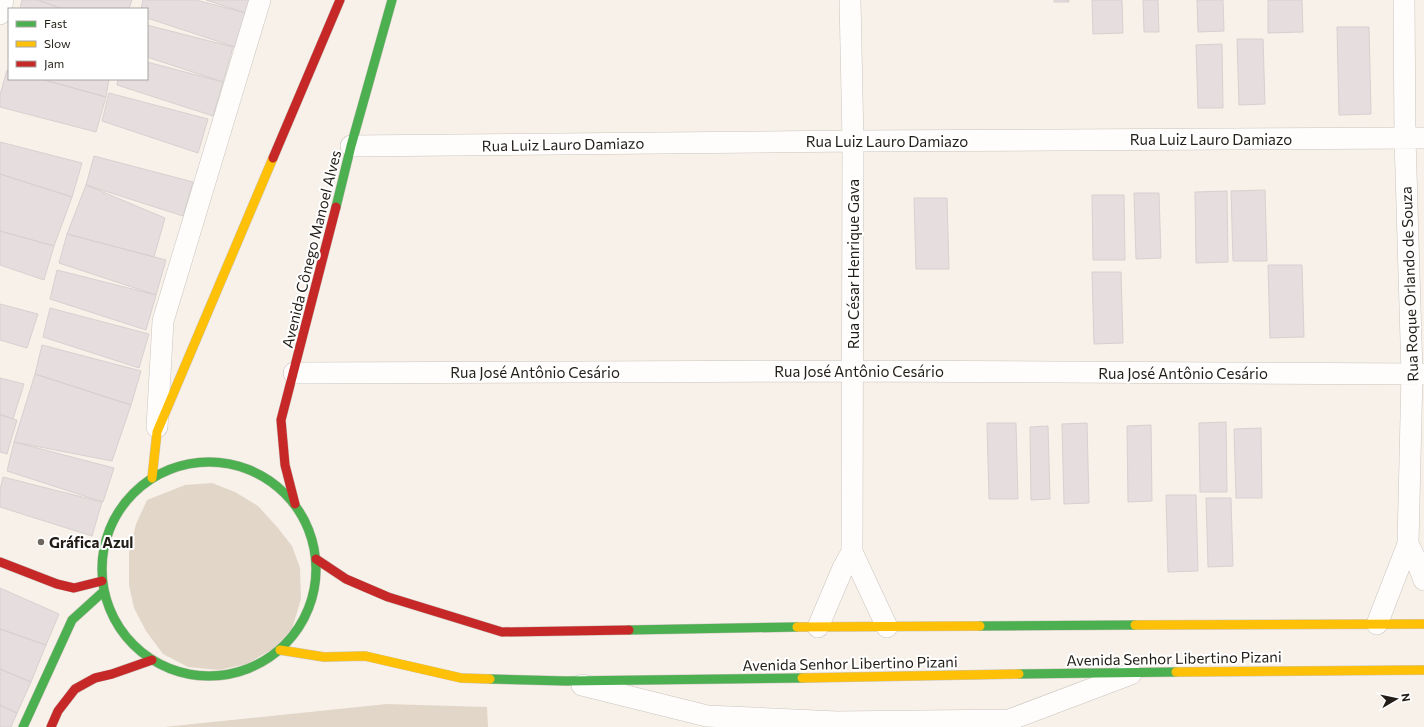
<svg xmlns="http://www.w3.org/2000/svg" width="1424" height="727" font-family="Commissioner,sans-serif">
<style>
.green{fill:#e2d6c9}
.building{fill:#e5ddde;stroke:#d6d1d0}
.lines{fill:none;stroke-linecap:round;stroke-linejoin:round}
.street-casing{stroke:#cac4bd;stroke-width:22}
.fast-casing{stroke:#cac4bd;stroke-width:10}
.slow-casing{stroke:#cac4bd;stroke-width:10}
.jam-casing{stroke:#cac4bd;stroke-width:10}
.street{stroke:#fefdfc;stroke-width:21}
.fast{stroke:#4caf50;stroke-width:9}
.slow{stroke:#ffc107;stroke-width:9}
.jam{stroke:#c62828;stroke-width:9}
.poi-dot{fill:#6d6760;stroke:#fff;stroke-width:1.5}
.labels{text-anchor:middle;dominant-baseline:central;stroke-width:4;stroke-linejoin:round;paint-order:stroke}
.street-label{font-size:15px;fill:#221d16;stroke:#fff}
.poi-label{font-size:15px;font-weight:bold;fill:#221d16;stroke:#fff;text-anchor:start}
</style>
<rect width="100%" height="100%" fill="#f8f1e9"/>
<!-- green -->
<path class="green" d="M212 483 235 492 258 506 278 528 292 546 300 568 301 599 292 629 274 648 247 664 219 670 188 667 163 654 146 631 134 608 129 585V553L136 524 147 500 185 485Z
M387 704 487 707 488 727H164Z"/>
<!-- building -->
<path class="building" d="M22 0H38L63 9H20Z
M38 0H132L129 9H63Z
M143 0H196L246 13 235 47 147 18V9H141Z
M206 0H249L246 13Z
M1054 0H1069V2H1054Z
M1092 0H1122L1123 33 1093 34Z
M1143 0H1158L1159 32H1144Z
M1197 0H1223L1224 31 1198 32Z
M1268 0H1302L1303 32 1268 33Z
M147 25 233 47 223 82 147 57Z
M1337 27H1369L1371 114 1339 115Z
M1237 39H1263L1265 104 1239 105Z
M1222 44 1223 108H1198L1196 45Z
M147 62 223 82 213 116 117 85 118 79H147Z
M7 70H9V79H41L106 97 96 132 0 107V95Z
M41 79H109L106 97Z
M109 93 208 119 198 153 102 121Z
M0 142 82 163 72 197 0 174Z
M94 156 193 182 183 216 86 185Z
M0 174 72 197 54 246 0 231Z
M86 185 165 218 154 257 67 234Z
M1265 190 1267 261H1233L1231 191Z
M1227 191 1228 262 1196 263 1195 192Z
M1134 193H1159L1161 258 1136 259Z
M1092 195H1124L1125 260H1093Z
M914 198H947L949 269H916Z
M0 231 54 246 44 280 0 265Z
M67 234 166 260 156 295 59 263Z
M1268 265H1302L1304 337 1270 338Z
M57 270 156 295 146 330 50 299Z
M1092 272H1121L1123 343 1094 344Z
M0 304 38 314 27 348 0 340Z
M50 308 149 334 139 368 43 337Z
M42 345 141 371 131 405 35 374Z
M35 374 131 405 112 461 14 442Z
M0 378 24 384 13 419 0 414Z
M0 415 17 420 7 454 0 452Z
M1226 422 1227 492H1200L1199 423Z
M987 423H1016L1018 499H989Z
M1087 423 1089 503 1064 504 1062 424Z
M1151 425 1152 501 1128 502 1127 426Z
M1048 426 1050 499 1031 500 1030 427Z
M1261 428 1262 498H1236L1234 429Z
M14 442 114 468 103 502 7 471Z
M3 477 102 502 92 536 0 507V490Z
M1166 495H1196L1198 571 1168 572Z
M1206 498H1231L1233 566 1208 567Z
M0 588 59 614 46 645 0 629Z
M0 629 46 645 31 682 0 669Z
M0 669 31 682 17 713 0 705Z
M0 705 17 713 11 727H0Z"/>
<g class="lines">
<defs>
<path id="street" d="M850 0 853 141 852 552 887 627
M0 14 3 0
M351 146 853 141 1424 138
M294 373 853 371 1424 374
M157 427 163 321 260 0
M1408 544 1418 564 1424 580
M1377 624 1408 544 1412 374 1405 138 1404 0
M818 627 843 568 852 552
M582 685 707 716 837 722 1009 720 1131 674"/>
<path id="fast" d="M336 207 351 146 392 0
M102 569a107 107 0 1 1 214 0a107 107 0 1 1-214 0Z
M980 626 1135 625
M629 630 797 627
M1019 674 1176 672
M490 679 566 681 802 678
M23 727 72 620 104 591"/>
<path id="slow" d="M152 478 157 432 273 158
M1135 625 1424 624
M797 627 980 626
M280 650 324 657 365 656 461 678 490 679
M1176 672 1424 670
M802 678 1019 674"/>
<path id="jam" d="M273 158 340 0
M295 504 285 465 281 420 336 207
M316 559 346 579 388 597 502 632 629 630
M0 562 57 584 74 588 102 581
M51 727 58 711 75 689 95 678 112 674 152 660"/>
</defs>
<!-- street casing -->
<use href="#street" class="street-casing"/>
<!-- fast casing -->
<use href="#fast" class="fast-casing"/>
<!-- slow casing -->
<use href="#slow" class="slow-casing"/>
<!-- jam casing -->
<use href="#jam" class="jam-casing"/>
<!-- street -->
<use href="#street" class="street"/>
<!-- fast -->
<use href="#fast" class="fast"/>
<!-- slow -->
<use href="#slow" class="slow"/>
<!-- jam -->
<use href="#jam" class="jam"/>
</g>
<!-- markers -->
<circle class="poi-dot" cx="41" cy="542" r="4"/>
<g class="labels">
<!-- street labels -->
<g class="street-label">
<text x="1211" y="139">Rua Luiz Lauro Damiazo</text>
<text x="887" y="141">Rua Luiz Lauro Damiazo</text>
<text transform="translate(563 144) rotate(-1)">Rua Luiz Lauro Damiazo</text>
<text transform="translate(311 249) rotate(-76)">Avenida Cônego Manoel Alves</text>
<text transform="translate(853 264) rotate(-90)">Rua César Henrique Gava</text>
<text transform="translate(1409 284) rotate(-92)">Rua Roque Orlando de Souza</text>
<text x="859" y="371">Rua José Antônio Cesário</text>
<text x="535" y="372">Rua José Antônio Cesário</text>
<text x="1183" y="373">Rua José Antônio Cesário</text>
<text transform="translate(1174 658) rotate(-1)">Avenida Senhor Libertino Pizani</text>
<text transform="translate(850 663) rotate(-1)">Avenida Senhor Libertino Pizani</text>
</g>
<!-- poi labels -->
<g class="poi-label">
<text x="49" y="542">Gráfica Azul</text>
</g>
</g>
<!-- legend -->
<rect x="8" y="8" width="140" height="72" fill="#ffffff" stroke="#a7a5a2"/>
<rect x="16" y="21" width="20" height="6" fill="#4caf50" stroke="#a7a5a2"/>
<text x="44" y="28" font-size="12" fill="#221d16">Fast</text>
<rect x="16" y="41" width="20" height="6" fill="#ffc107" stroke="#a7a5a2"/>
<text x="44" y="48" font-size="12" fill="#221d16">Slow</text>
<rect x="16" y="61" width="20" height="6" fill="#c62828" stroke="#a7a5a2"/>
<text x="44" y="68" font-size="12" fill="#221d16">Jam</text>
<!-- north arrow -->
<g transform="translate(1396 699) rotate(81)" stroke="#ffffff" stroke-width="3" paint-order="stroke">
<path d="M0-3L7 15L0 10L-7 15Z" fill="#221d16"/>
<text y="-6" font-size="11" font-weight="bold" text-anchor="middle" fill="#221d16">N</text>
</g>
</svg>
